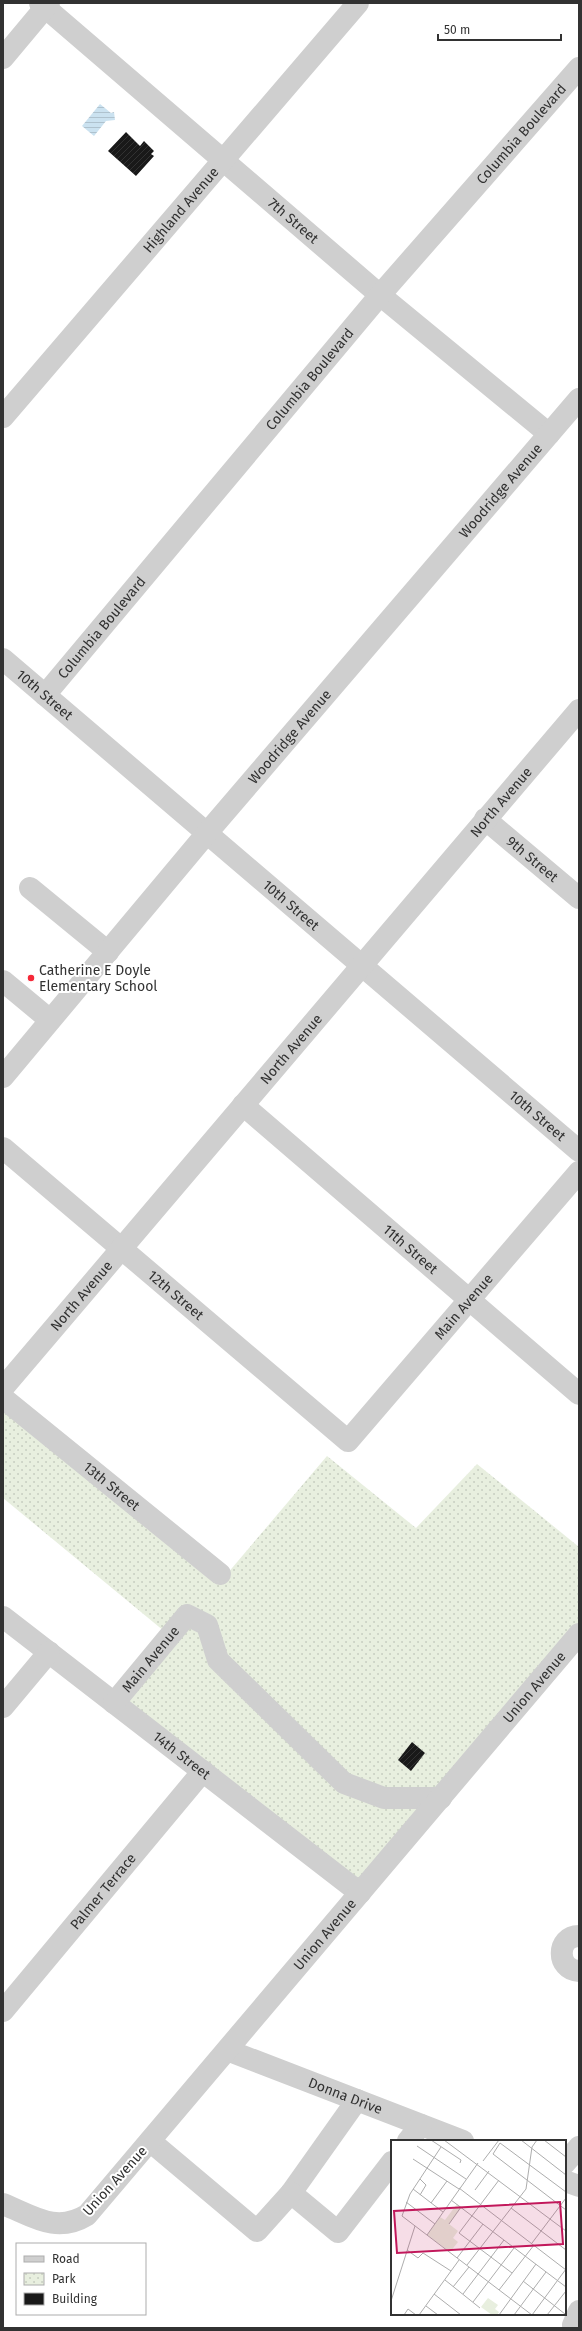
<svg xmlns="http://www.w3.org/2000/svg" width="582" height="2331" font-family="'Fira Sans',sans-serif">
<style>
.park{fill:url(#park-dots)}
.water{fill:url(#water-rules)}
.building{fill:url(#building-hatch)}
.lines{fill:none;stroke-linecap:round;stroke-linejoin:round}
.minor{stroke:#cfcfcf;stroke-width:22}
.poi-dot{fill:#f52838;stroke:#fff;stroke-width:1.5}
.labels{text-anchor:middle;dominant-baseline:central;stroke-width:4;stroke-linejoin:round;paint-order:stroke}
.street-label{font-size:14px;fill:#323232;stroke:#fff}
.poi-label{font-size:14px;fill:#323232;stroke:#fff;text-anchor:start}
.inset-road{fill:none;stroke:#adadad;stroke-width:1}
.view{fill:#c2185b;fill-opacity:0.15;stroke:#c2185b;stroke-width:2}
.inset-edge{fill:none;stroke:#323232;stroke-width:2}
</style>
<defs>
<pattern id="park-dots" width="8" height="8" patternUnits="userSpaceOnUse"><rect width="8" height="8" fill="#e8efdf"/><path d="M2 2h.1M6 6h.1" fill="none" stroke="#c7cdc0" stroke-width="1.8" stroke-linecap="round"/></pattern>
<pattern id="water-rules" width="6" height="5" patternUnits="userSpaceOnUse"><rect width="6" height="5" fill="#cbe2f0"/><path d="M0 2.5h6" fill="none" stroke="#afc2ce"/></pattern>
<pattern id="building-hatch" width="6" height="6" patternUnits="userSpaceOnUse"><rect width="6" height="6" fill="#191919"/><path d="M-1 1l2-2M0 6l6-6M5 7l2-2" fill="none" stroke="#323232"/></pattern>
</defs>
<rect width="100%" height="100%" fill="#fff"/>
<!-- park -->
<path class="park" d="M3 1392 221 1581 327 1456 416 1528 477 1464 579 1547V1628L352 1893 111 1699 170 1636 3 1498Z"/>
<!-- water -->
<path class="water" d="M100 104 111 113 114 112 115 120 106 121 94 136 82 126Z"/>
<!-- building -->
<path class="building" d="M126 132 140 146 144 141 154 151 151 154 154 156 136 176 108 151Z
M412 1742 425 1753 411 1771 398 1760Z"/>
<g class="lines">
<!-- minor -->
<g class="minor">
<path id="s1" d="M40 3 380 295 549 434"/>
<path d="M3 58 49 3"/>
<path id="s2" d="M3 417 358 3"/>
<path id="s3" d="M3 659 579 1151"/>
<path id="s4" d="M45 695 380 295 579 68"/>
<path id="s5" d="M485 819 579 898"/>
<path d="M30 888 108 952"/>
<path d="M3 981 50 1020"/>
<path id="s6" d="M3 1077 207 833 579 399"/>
<path id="s7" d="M243 1105 579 1394"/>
<path id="s8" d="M3 1148 348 1441 579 1172"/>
<path id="s9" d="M3 1388 579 710"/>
<path id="s10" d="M3 1398 220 1574"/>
<path id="s11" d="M3 1617 360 1893"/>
<path id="s12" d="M114 1703 187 1615 207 1625 218 1660 344 1783 384 1798H441"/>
<path d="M3 1707 49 1652"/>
<path d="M579 1936C556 1936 556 1970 579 1971"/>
<path id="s13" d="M3 2011 203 1771"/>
<path id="s14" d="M227 2050 463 2141"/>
<path d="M357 2100 291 2193 338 2232 392 2162"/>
<path d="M150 2141 257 2231 291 2193"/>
<path d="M408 2141 421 2125"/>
<path d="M565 2163 579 2147"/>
<path d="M565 2181 579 2186"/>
<path id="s15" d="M3 2204C33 2216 56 2234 87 2215L579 1634"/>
<path d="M573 2325 579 2311"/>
</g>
</g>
<!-- markers -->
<circle class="poi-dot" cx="31" cy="978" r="4"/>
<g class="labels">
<!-- street labels -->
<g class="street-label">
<text stroke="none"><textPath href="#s4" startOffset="736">Columbia Boulevard</textPath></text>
<text stroke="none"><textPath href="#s2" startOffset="273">Highland Avenue</textPath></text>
<text stroke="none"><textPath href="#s1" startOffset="334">7th Street</textPath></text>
<text stroke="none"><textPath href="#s4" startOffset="412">Columbia Boulevard</textPath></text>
<text stroke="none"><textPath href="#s6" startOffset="769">Woodridge Avenue</textPath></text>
<text stroke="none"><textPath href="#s4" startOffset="88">Columbia Boulevard</textPath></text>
<text stroke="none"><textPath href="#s3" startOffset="55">10th Street</textPath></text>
<text stroke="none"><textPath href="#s6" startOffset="445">Woodridge Avenue</textPath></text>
<text stroke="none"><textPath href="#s9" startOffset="769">North Avenue</textPath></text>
<text stroke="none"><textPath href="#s5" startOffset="62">9th Street</textPath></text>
<text stroke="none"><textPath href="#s3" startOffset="379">10th Street</textPath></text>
<text stroke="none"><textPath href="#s9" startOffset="445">North Avenue</textPath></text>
<text stroke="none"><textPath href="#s3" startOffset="703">10th Street</textPath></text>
<text stroke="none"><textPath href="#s7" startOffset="221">11th Street</textPath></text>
<text stroke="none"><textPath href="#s8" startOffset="227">12th Street</textPath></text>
<text stroke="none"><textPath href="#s9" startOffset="121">North Avenue</textPath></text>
<text stroke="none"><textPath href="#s8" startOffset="630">Main Avenue</textPath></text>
<text stroke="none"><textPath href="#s10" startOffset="140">13th Street</textPath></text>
<text stroke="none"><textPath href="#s12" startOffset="57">Main Avenue</textPath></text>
<text stroke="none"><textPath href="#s15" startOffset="781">Union Avenue</textPath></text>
<text stroke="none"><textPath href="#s11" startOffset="226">14th Street</textPath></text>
<text stroke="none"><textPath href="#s13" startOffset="156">Palmer Terrace</textPath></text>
<text stroke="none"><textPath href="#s15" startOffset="457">Union Avenue</textPath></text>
<text stroke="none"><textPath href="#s14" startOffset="127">Donna Drive</textPath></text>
<text transform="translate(115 2181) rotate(-48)">Union Avenue</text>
</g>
<!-- poi labels -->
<g class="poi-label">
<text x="39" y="970">Catherine E Doyle<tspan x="39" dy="16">Elementary School</tspan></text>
</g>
</g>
<!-- overview -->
<g transform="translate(391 2140)">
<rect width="175" height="175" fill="#fff"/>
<path d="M66 64 71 67 58 84 67 91 62 98 67 102 59 112 36 95 49 77 54 80ZM97 158 107 165 104 169 108 172 106 175H101L90 167Z" fill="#e8efdf"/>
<path class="inset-road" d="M40 0 70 20 69 23M53 0 175 91M130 0 175 35M153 0 175 17M26 6 75 39M50 7 19 54 11 76 141 175M22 19 68 49M92 21 108 0M29 39 35 45 29 55M108 40 68 93 121 133M68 48 175 130M22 49 52 72M84 50 98 31M175 52 109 3 102 14 175 70M60 60 175 147M15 62 44 84M40 63 56 41M120 68 175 110M58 84 70 67M36 95 87 23M141 103 175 58M16 110 27 118 32 113 60 131M66 118 92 84M76 125 135 49 141 7 146 0M54 140 89 168M132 141 174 174M62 147 78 127M108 150 143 105M43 154 70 175M72 154 113 100M0 161 24 86M82 162 123 108M35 166 47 175M13 175 17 169 25 175M28 175 68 120M108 175 145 124M123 175 155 132M141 175 175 129M156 175 175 151"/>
<path class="view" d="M169 62 172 104 6 113 3 71Z"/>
<rect width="175" height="175" class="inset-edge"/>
</g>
<!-- border -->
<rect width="582" height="2331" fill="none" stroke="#323232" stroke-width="8"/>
<!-- legend -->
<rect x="16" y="2243" width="130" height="72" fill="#ffffff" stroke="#adadad"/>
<rect x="24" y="2256" width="20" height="6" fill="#cfcfcf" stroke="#adadad"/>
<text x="52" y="2263" font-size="12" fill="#323232">Road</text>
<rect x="24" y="2273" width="20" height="12" fill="url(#park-dots)" stroke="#adadad"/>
<text x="52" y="2283" font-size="12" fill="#323232">Park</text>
<rect x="24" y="2293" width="20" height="12" fill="#191919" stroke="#adadad"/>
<text x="52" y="2303" font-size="12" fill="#323232">Building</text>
<!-- scale -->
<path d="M438 34v6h123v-6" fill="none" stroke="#323232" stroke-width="2"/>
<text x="444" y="34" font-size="12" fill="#323232" stroke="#ffffff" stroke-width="3" paint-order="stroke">50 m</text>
</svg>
